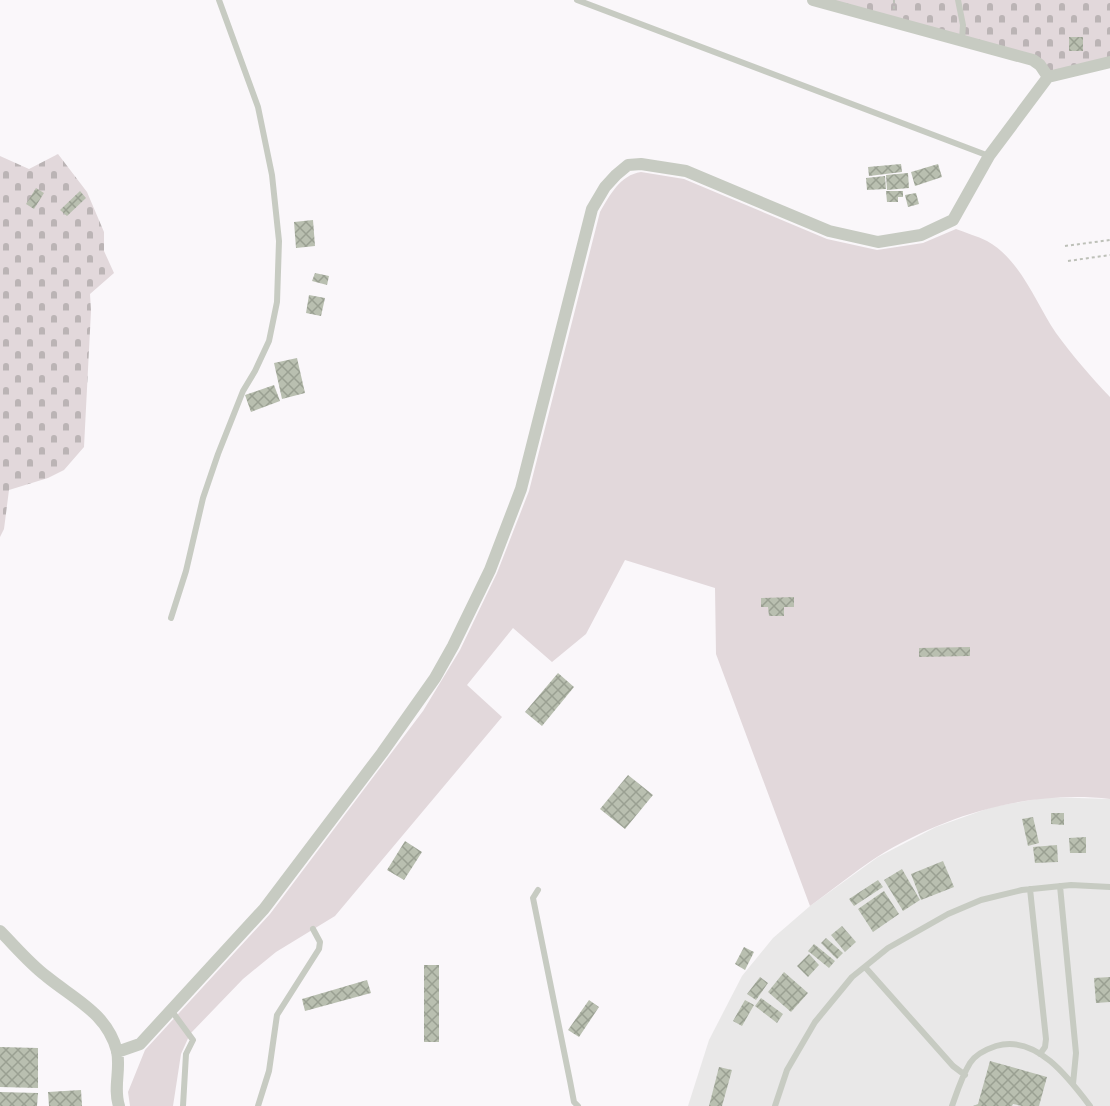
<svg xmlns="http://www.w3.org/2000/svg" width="1110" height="1106" font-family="'Asap Condensed',sans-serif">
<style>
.built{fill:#e9e8e8}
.green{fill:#e2d8db}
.cemetery{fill:url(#cemetery-stones)}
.building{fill:url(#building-cross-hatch)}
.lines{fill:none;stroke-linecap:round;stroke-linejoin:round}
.path{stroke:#bdc0b8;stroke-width:2;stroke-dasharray:3 3;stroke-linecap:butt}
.service{stroke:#c7cbc2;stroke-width:6}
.minor{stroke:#c7cbc2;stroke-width:12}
</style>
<defs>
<pattern id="cemetery-stones" width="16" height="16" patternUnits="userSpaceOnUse" patternTransform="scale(1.5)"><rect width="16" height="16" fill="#e2d8db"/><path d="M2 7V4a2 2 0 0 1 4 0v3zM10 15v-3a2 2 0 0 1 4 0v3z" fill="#bbb4b5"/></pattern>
<pattern id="building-cross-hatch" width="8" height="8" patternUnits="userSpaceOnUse" patternTransform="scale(1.5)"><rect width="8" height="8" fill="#b9bfb0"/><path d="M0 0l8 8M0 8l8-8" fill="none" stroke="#9aa092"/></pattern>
</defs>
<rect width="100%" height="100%" fill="#faf7fa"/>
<!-- built -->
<path class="built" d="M1047 797 1110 799V1106H688L709 1040 742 976 773 938 810 906 878 857 936 827 992 807Z"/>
<!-- green -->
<path class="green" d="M641 172 684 179 827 239 877 250 923 243 956 229C966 233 977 236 987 241 1021 260 1035 302 1056 333 1072 355 1091 377 1110 397V799C1029 790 946 814 877 857 854 872 832 890 810 906L716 654 715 588 625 560 586 634 552 662 513 628 467 685 502 717 335 916 276 952 243 979 190 1034 181 1054 173 1106H130L128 1092 145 1050 270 914 423 711 460 650 497 573 529 491 600 212C610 195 620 175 641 172Z"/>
<!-- cemetery -->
<path class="cemetery" d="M813 0H1110V62L1048 77 1040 65Z
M58 154 87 192 104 232V251L114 273 90 294 91 311 84 447 64 470 48 478 9 490 4 529 0 537V156L29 169Z"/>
<!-- building -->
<path class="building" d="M1069 37H1083V51H1069Z
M901 164 902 172 869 176 868 167Z
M938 164 942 177 915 186 911 172Z
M908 173 909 188 887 190 886 175Z
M885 176 886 189 867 190 866 178Z
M36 188 44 193 34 209 26 204Z
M80 191 86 198 67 216 60 210Z
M886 191H903V197H898V202H887Z
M916 193 919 204 908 207 905 195Z
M313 220 315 246 296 248 294 222Z
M315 273 329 276 327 285 312 281Z
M309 295 325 298 321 316 306 313Z
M297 358 305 393 282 399 274 363Z
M274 385 280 401 251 412 245 395Z
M794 597V607H784V616H769L768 607H761V598Z
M970 647V656L919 657V648Z
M558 673 574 687 542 726 525 712Z
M628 775 653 795 625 829 600 809Z
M1051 813H1064V825L1051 824Z
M1033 817 1039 843 1028 846 1022 819Z
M1086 837V853H1070L1069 838Z
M405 841 422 852 404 880 387 870Z
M1057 845 1058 862 1035 863 1033 847Z
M943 861 954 887 921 900 911 874Z
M902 869 920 900 903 911 884 880Z
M878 880 883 887 854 906 849 899Z
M884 891 899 914 873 932 858 909Z
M842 926 856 942 845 952 831 935Z
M826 938 843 953 837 959 821 943Z
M814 944 835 961 829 968 808 951Z
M744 947 754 952 745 970 735 964Z
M809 954 819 965 808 977 797 966Z
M424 965H439V1042H424Z
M784 972 808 993 791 1012 768 992Z
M760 977 768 983 756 1000 747 994Z
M1110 977V1002L1096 1003 1094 978Z
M367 980 371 993 305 1011 302 999Z
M761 998 783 1014 777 1023 755 1006Z
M589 1000 599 1007 579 1037 568 1030Z
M745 1000 754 1005 742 1026 733 1021Z
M0 1047 38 1048V1088L0 1087Z
M990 1061 1047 1077 1039 1106H1022L1013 1104 1012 1106H973L978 1104Z
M719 1067 732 1070 722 1106H709Z
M81 1090 82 1106H49L48 1092Z
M0 1092 38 1093 37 1106H0Z"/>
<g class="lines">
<!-- path -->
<path class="path" d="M894 0V10
M1065 246 1110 240
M1068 261 1110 255"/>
<!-- service -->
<path class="service" d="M577 0 989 156
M958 0 963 25 962 39
M171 618 186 571 203 498 218 454 243 391 255 371 269 341 277 302 279 241 272 175 258 107 219 0
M1060 886 1076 1053 1073 1084
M1030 889 1046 1039 1045 1047 1040 1054
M538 890 533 898 570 1081 574 1102 578 1106
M865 967 953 1066 965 1075
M171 1010 193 1040 186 1054 183 1106
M258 1106 269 1071 277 1015 319 949 320 942 313 929
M775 1106 787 1070 815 1022 852 977 888 948 948 914 981 900 1022 890 1071 885 1110 887
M952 1106C957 1092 962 1076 970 1063 975 1055 987 1049 996 1046 1036 1034 1069 1078 1090 1106"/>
<!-- minor -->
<path class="minor" d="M813 0 1033 60 1040 65 1048 77
M0 931C15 946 29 963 46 976 74 999 107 1013 117 1051 121 1069 113 1088 119 1106
M117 1052 140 1044 264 909 382 753 435 678 453 646 490 570 521 489 592 209 605 187 616 175 628 165 641 164 686 171 829 231 878 242 921 235 953 220 989 156 1048 77 1110 62"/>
</g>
</svg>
